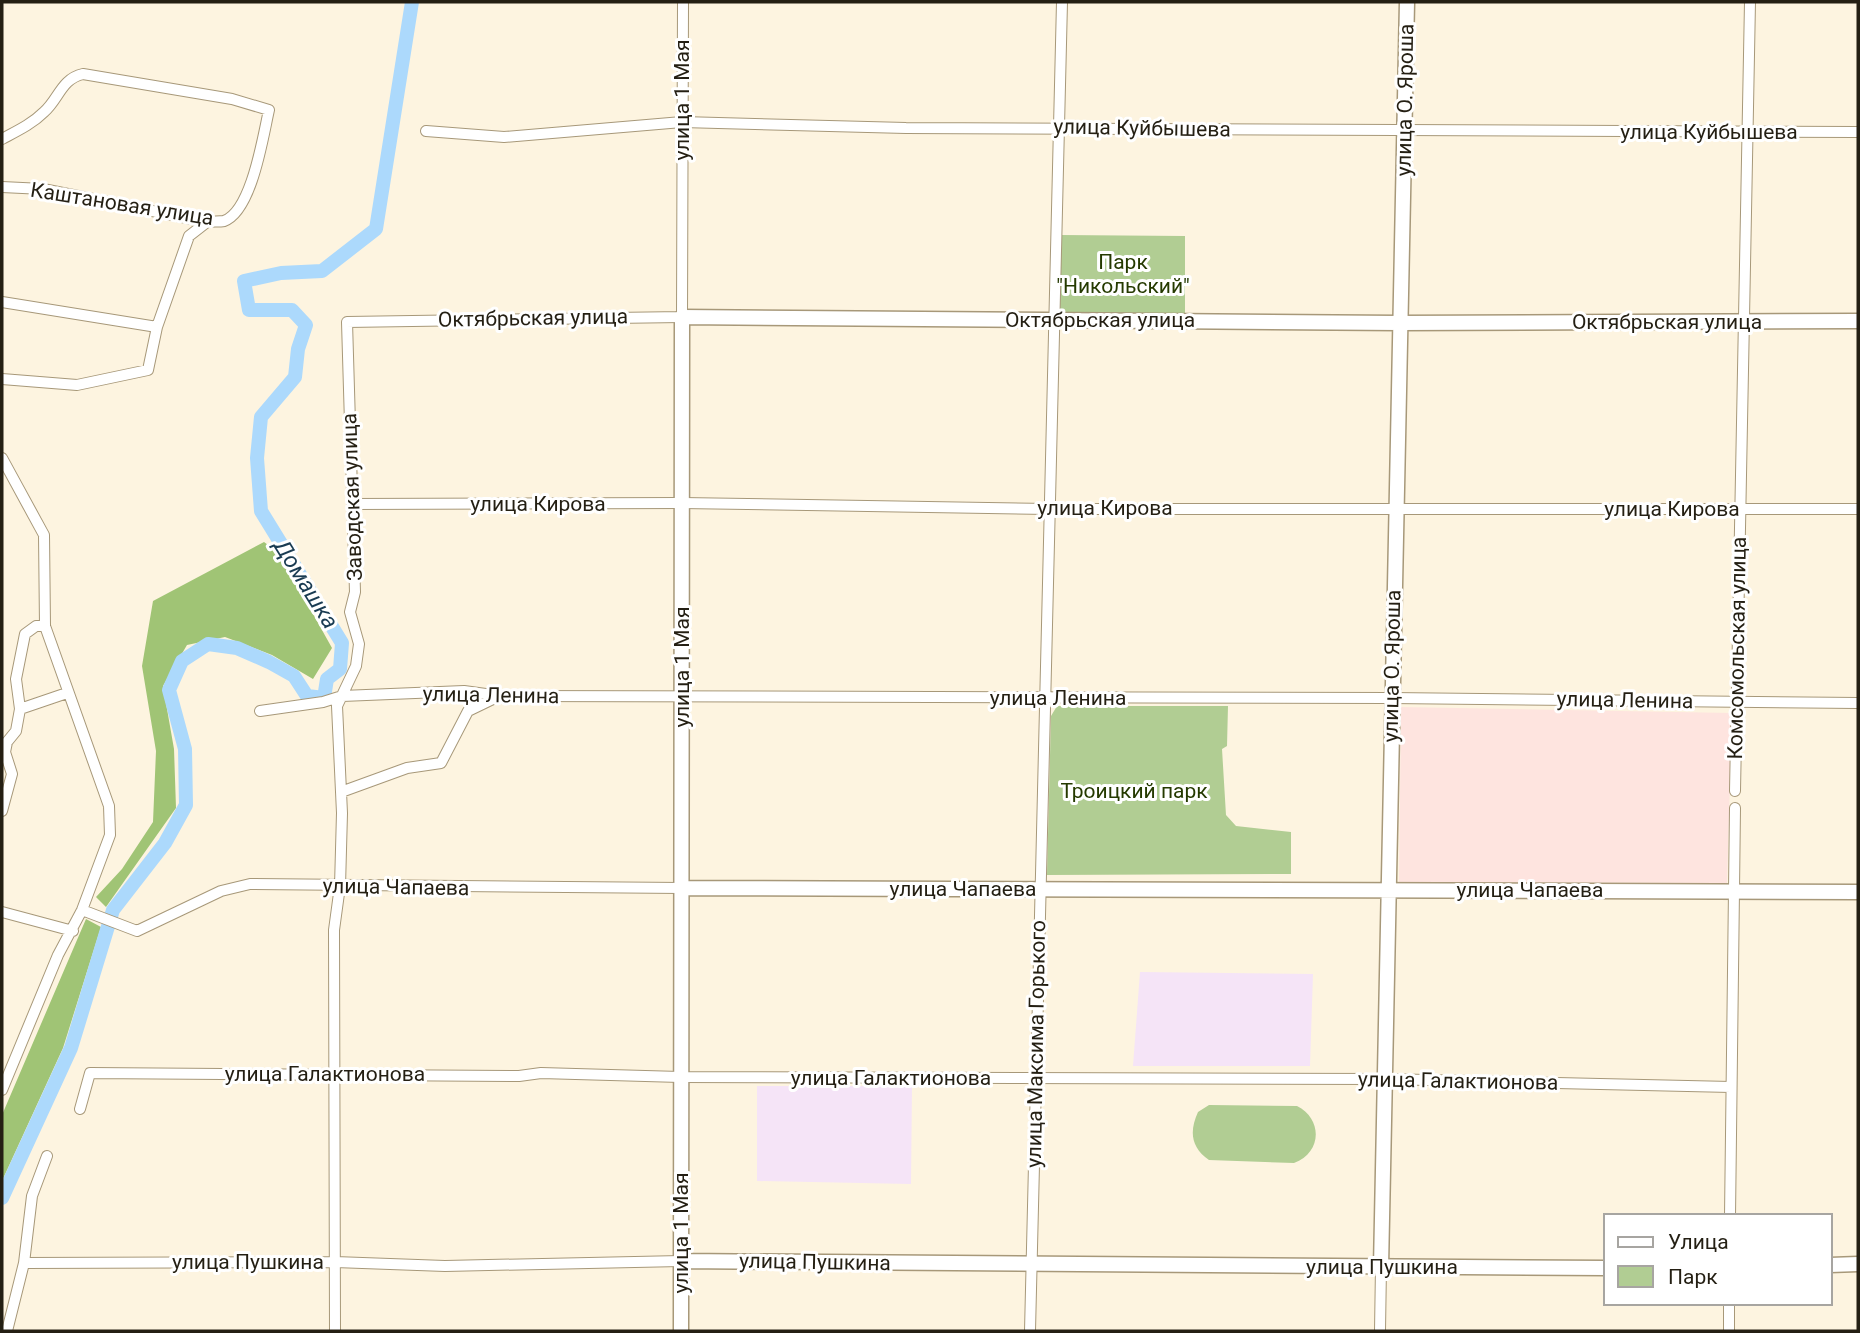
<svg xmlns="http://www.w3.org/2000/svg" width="1860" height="1333" font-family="Roboto,sans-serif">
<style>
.commercial{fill:#fee4df}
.education{fill:#f5e4f7}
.green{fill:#b1cd93}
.forest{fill:#a0c475}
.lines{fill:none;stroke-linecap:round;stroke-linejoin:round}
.river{stroke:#acd9fc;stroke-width:14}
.street-casing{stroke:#a79879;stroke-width:12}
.secondary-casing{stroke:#a79879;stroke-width:17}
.street{stroke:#fff;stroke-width:10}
.secondary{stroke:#fff;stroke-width:14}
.labels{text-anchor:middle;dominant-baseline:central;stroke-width:6;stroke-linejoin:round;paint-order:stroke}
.street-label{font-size:21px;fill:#241f13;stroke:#fff}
.park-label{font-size:21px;fill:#253a00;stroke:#fff}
.water-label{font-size:23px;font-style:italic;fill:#193b52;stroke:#fff}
</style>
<rect width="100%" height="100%" fill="#fdf4e0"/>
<!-- commercial -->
<path class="commercial" d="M1401 707 1732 713 1727 883 1399 882Z"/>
<!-- education -->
<path class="education" d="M1140 972 1313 974 1310 1066H1133Z
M757 1086H912L911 1184 757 1181Z"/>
<!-- green -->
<path class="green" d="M1061 235 1185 236V314L1060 313Z
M1057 706H1228L1227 746 1222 749 1226 815 1236 826 1291 832V874L1047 875 1051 716Z
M1209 1105 1297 1106C1323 1119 1322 1153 1294 1163L1209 1160C1191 1147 1189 1132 1198 1112Z"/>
<!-- forest -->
<path class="forest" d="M264 542 279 553 332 648 313 679 272 655 225 637 187 645 163 686 174 749 176 808 106 907 96 897 122 869 153 822 156 751 142 666 153 601Z
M86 919 101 927 63 1048 2 1181V1115Z"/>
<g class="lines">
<!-- river -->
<path class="river" d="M2 1198 71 1048 113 910 165 843 186 805 185 749 169 690 182 661 208 644 237 648 269 662 294 676 307 696 324 698 327 679 340 669 342 643 261 511 257 458 261 417 295 377 298 349 306 325 292 310H249L244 281 281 273 322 271 376 229 412 2"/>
<defs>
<path id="street" d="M426 131 504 137 682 122 906 128 1858 132
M2 139C17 131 32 124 44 112 59 99 61 79 83 74L232 99 269 110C263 136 252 211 224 221 219 222 212 221 207 222L43 189 2 187
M2 302 157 327
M2 379 77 385 148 370 157 327 189 236 207 222
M2 458 44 535 45 626 109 806 110 835 82 910 58 955 2 1090
M352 504 682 503 1048 509H1858
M20 709 67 693
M260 711 323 702 342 696 464 691 500 696 1391 698 1858 703
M1735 791 1750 2
M341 792 407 768 441 763 468 711 499 696
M2 811 12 774 5 752 7 742 16 731 20 709 16 679 25 634 36 626H45
M82 910 137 931 221 891 250 884 682 888
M2 912 73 931
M80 1109 90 1073 519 1076 541 1073 680 1077 1384 1079 1731 1087
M1730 1216 1735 808
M24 1263 335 1262 445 1266 681 1261
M7 1331 24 1263 32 1196 47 1156
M335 1331 334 930 340 886 342 813 337 706 356 666 359 644 350 612 355 592 347 322 682 317 683 2
M1030 1331 1062 2
M1380 1331 1381 1267
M1729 1331V1303"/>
<path id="secondary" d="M682 888 1858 892
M681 1261 1606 1268
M1830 1265 1858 1264
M1381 1267 1407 2
M681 1331 682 317 1399 323 1858 321"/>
</defs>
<!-- street casing -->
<use href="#street" class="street-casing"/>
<!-- secondary casing -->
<use href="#secondary" class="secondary-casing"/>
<!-- street -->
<use href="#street" class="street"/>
<!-- secondary -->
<use href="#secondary" class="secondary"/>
</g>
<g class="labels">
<!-- street labels -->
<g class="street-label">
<text transform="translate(682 100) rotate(-90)">улица 1 Мая</text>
<text transform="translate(1405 100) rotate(-89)">улица О. Яроша</text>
<text transform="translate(1142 128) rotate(1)">улица Куйбышева</text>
<text x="1709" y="132">улица Куйбышева</text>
<text transform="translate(122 204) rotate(9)">Каштановая улица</text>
<text transform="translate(533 318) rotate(-1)">Октябрьская улица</text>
<text x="1100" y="320">Октябрьская улица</text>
<text x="1667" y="322">Октябрьская улица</text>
<text transform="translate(352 497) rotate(-92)">Заводская улица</text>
<text x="538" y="504">улица Кирова</text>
<text x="1105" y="508">улица Кирова</text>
<text x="1672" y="509">улица Кирова</text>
<text transform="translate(1737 648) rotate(-89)">Комсомольская улица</text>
<text transform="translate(1392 666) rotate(-89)">улица О. Яроша</text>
<text transform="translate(682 667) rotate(-90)">улица 1 Мая</text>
<text transform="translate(491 695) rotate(1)">улица Ленина</text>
<text x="1058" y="698">улица Ленина</text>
<text transform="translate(1625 700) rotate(1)">улица Ленина</text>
<text transform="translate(396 887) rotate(1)">улица Чапаева</text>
<text x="963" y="889">улица Чапаева</text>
<text x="1530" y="890">улица Чапаева</text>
<text transform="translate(1036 1044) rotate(-89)">улица Максима Горького</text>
<text x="325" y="1074">улица Галактионова</text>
<text x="891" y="1078">улица Галактионова</text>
<text transform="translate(1458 1081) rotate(1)">улица Галактионова</text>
<text transform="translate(681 1233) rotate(-90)">улица 1 Мая</text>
<text x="248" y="1262">улица Пушкина</text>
<text transform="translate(815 1262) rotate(1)">улица Пушкина</text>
<text x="1382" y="1267">улица Пушкина</text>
</g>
<!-- park labels -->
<g class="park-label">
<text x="1123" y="262">Парк<tspan x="1123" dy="24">"Никольский"</tspan></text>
<text x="1134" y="791">Троицкий парк</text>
</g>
<!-- water labels -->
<g class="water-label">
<text transform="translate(306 584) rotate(58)">Домашка</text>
</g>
</g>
<!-- border -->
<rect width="1860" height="1333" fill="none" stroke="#241f13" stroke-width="7"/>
<!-- legend -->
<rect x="1604" y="1214" width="228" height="91" fill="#ffffff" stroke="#a7a5a1" stroke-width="2"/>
<rect x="1618" y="1237" width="35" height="10" fill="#ffffff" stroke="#a7a5a1" stroke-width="2"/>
<text x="1668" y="1249" font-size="21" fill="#241f13">Улица</text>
<rect x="1618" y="1266" width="35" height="21" fill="#b1cd93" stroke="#a7a5a1" stroke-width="2"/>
<text x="1668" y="1284" font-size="21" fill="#241f13">Парк</text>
</svg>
